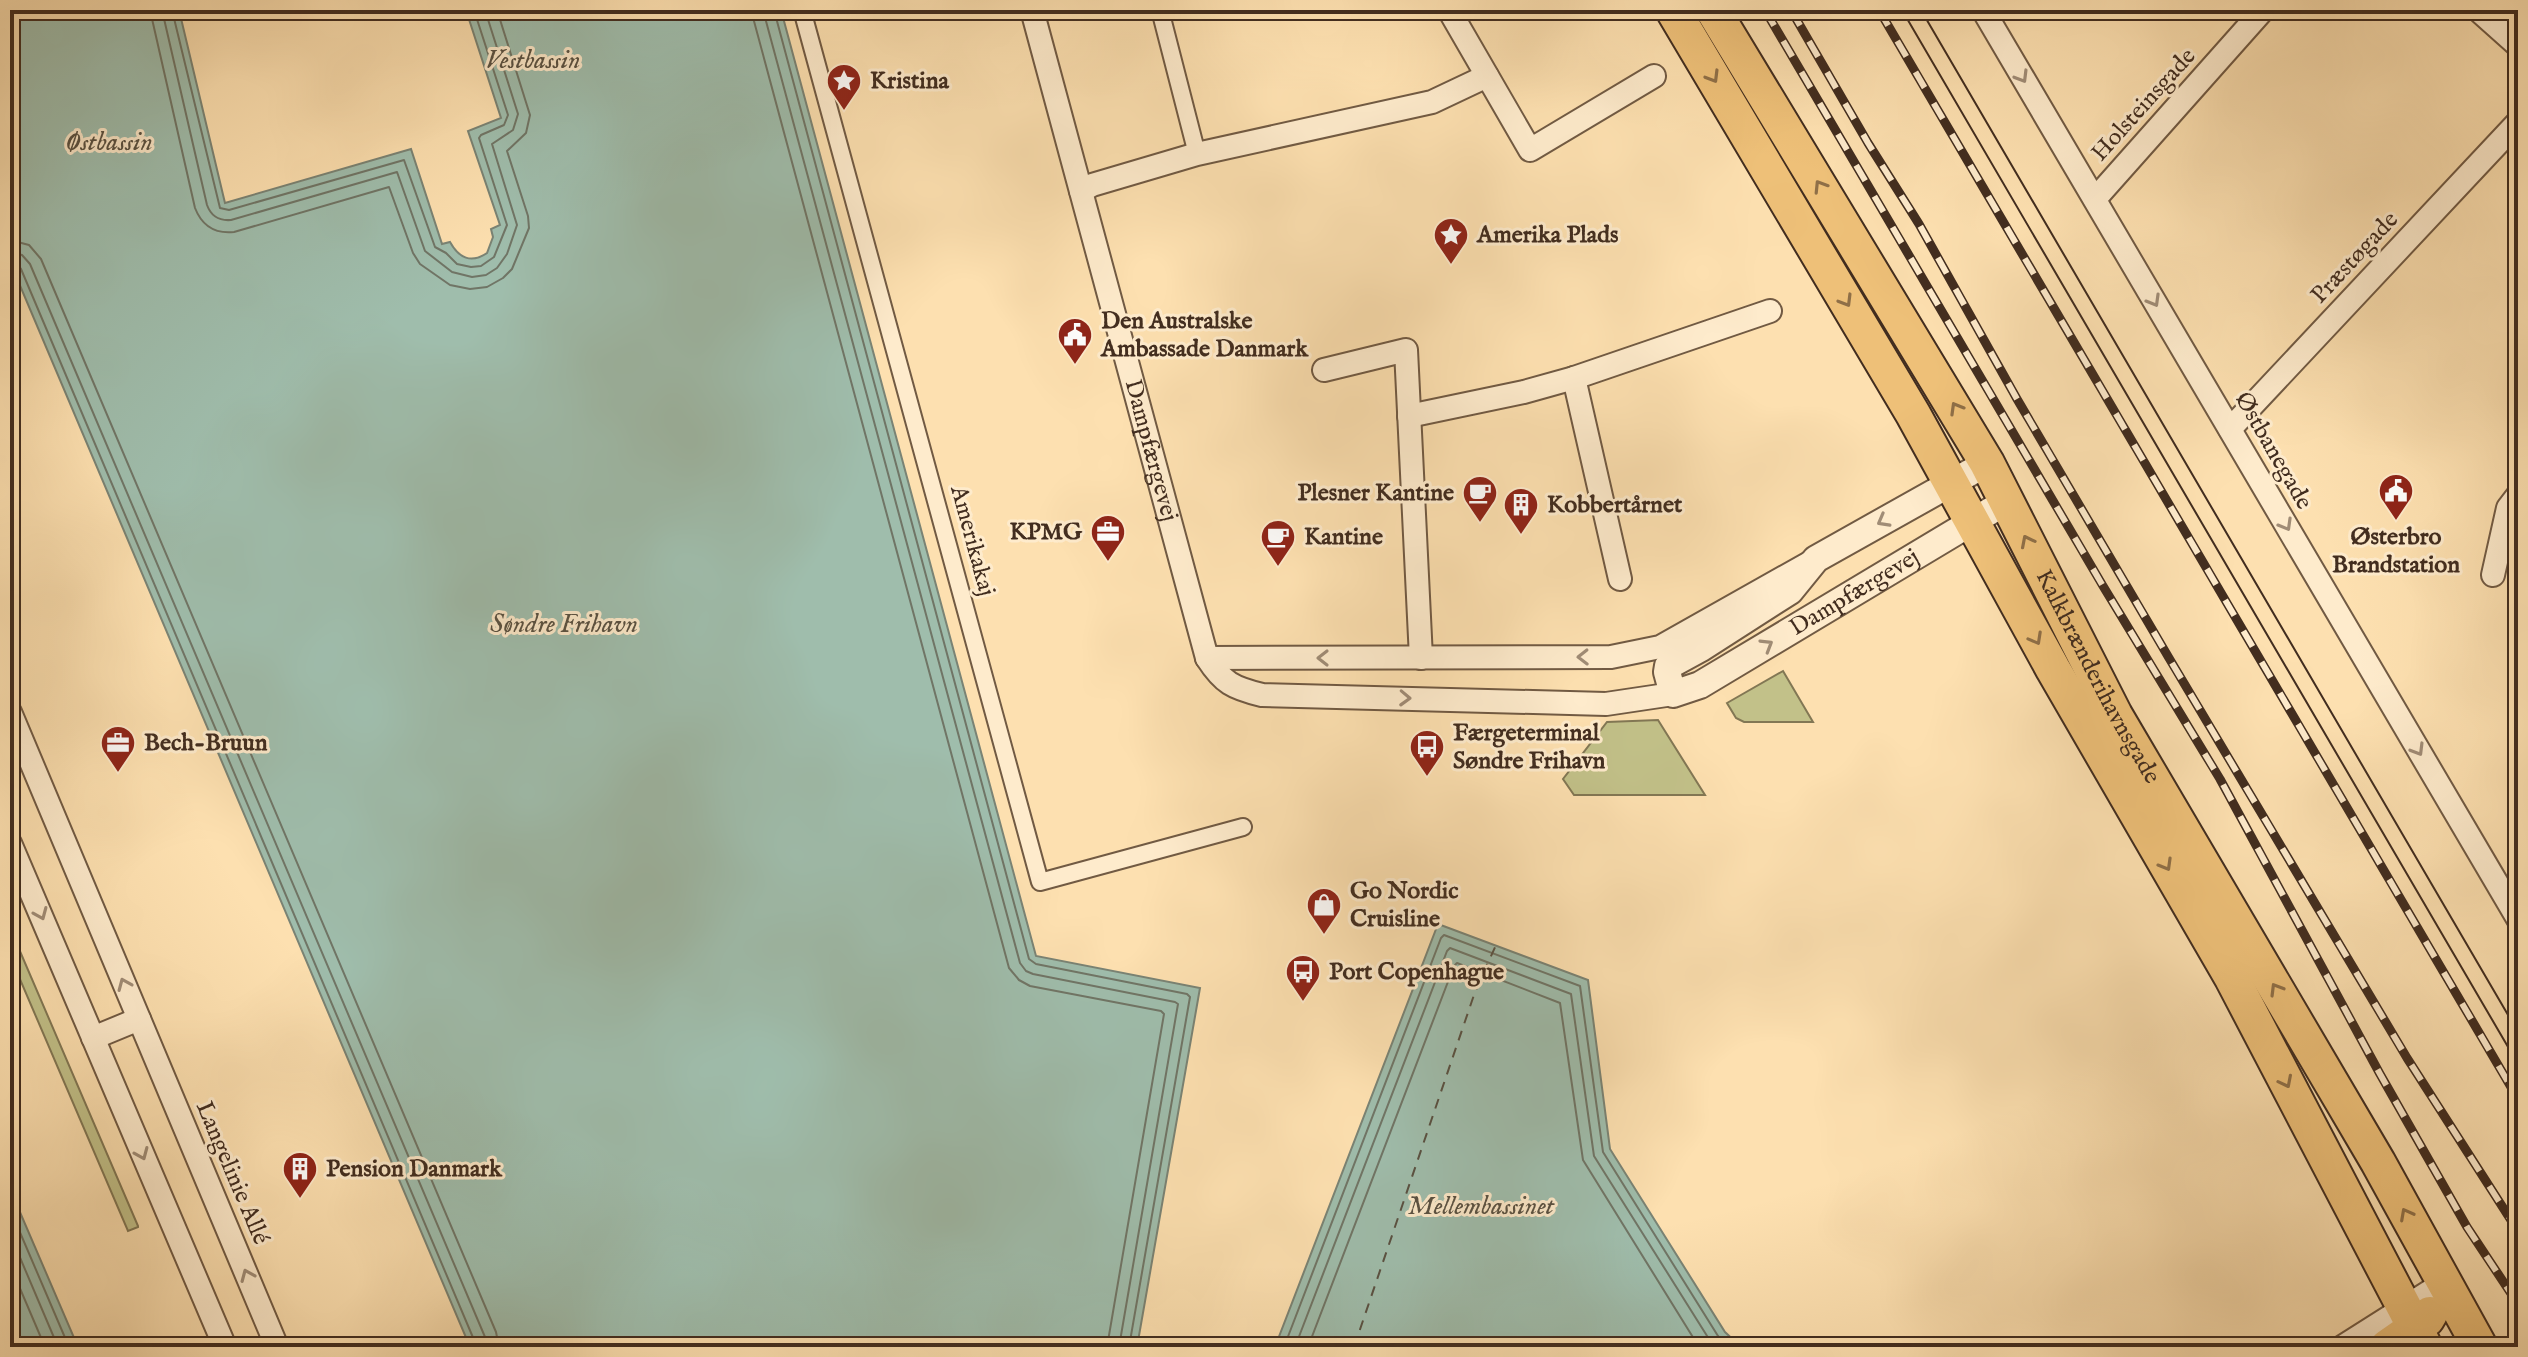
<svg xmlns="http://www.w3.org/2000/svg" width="2528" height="1357" font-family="'IM FELL English',serif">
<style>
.green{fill:#c2c189;stroke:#827754;stroke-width:2}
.water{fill:#9fbdac;stroke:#7a8374;stroke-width:2}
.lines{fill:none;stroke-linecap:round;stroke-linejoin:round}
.shore{stroke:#707566;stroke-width:2}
.ferry{stroke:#595142;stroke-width:2;stroke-dasharray:10 8;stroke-linecap:butt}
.pedestrian-casing{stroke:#715a43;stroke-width:20}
.minor-casing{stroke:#715a43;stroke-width:26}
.tertiary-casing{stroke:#715a43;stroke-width:30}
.primary-casing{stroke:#422d1f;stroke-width:38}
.pedestrian{stroke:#feebcc;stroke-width:16}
.minor{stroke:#feebcc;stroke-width:22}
.tertiary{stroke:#feebcc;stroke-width:26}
.primary{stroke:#eec078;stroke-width:34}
.tram{stroke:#422d1f;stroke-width:2}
.rail-casing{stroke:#422d1f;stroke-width:9}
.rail{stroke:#feebcc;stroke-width:6;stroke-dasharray:18;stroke-linecap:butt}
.oneway{stroke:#8f6f47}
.oneway2{stroke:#a08c76}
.labels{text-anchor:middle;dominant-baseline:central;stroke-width:6;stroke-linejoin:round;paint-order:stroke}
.poi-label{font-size:24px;font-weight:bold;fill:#422d1f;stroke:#feebcc;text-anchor:start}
.street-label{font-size:24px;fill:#422d1f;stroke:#feebcc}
.water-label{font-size:26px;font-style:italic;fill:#595142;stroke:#feebcc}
</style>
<rect width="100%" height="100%" fill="#fde0b0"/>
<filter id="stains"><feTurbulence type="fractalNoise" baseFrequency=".0025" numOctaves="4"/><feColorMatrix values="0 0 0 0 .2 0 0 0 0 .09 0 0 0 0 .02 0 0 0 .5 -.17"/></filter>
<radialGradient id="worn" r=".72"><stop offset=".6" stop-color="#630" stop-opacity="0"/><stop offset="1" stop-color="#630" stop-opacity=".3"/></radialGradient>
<!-- green -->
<path class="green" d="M1783 671 1813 722H1744L1736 718 1727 703Z
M1658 720 1705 795H1574L1563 779 1607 722Z
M10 928 138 1226V1227L128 1231 10 956Z"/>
<!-- water -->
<path class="water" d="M10 10H179L225 203 411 149 442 244 450 242C459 258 471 264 487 253L493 237 491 229 500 225 468 131 501 118 466 10H781L1036 956 1200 988 1137 1347H470L10 262Z
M1438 924 1588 980 1610 1149 1725 1332 1741 1347H1275Z
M10 1189 78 1347H10Z"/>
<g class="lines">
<!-- shore -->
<path class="shore" d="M150 10 195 208C202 226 215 234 234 232L389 187 413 253 420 264 450 285 470 289 487 287 503 278 512 269 529 228 528 216 507 151 526 133 530 115 497 10
M162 10 207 205C211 216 219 221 231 220L397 172 425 251 452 272 472 277 486 275 497 268 507 254 517 225 492 144 513 130 518 114 485 10
M172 10 220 208 229 210 404 160 435 247 446 253 457 264 471 267 481 266 494 257 507 225 479 138 481 135 504 125 508 115 474 10
M751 10 1009 968 1019 980 1030 986 1161 1011 1164 1014 1107 1347
M763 10 1020 963 1026 971 1033 974 1175 1002 1178 1004 1119 1347
M774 10 1029 959 1036 964 1187 994 1190 997 1129 1347
M10 240 29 245 41 259 496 1332 499 1347
M10 252 22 255 30 264 485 1337 487 1347
M10 263H16L21 269 477 1347
M10 1209 69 1347
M10 1234 58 1347
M10 1265 45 1347
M1284 1347 1441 938 1444 935 1580 986 1603 1152 1718 1336 1729 1347
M1295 1347 1447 951 1450 948 1571 994 1594 1156 1714 1347
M1308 1347 1454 966 1457 963 1560 1003 1583 1160 1699 1347"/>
<!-- ferry -->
<path class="ferry" d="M1354 1347 1475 992 1496 945"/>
<defs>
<path id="pedestrian" d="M802 10 1040 882 1243 827
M1160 10 1197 154"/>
<g id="minor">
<path id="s1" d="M1032 10 1207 658C1223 683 1233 688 1262 695L1606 704 1673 694"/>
<path d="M1449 10 1530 150 1654 76"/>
<path d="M1983 10 2518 919"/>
<path d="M1081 191 1092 185 1197 154 1432 102 1487 76"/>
<path d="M2095 199 2263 10"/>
<path d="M1324 370 1406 350 1421 658"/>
<path d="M1574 378 1620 579"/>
<path d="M1409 416 1524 392 1574 378 1770 311"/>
<path d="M2230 429 2518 122"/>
<path d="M2493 575 2508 508 2518 495"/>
<path d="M1207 658 1611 657 1660 647 1811 562"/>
<path d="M10 712 277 1347"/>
<path d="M10 843 225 1347"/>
<path d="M93 1038 139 1019"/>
<path d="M2342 1347 2443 1283"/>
</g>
<g id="tertiary">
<path d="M2481 10 2518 43"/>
<path id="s2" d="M1987 463 1816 559 1790 591 1701 648 1668 666 1667 672 1673 694 1700 685 2007 501"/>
</g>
<g id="primary">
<path d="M1673 10 1913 414 2053 669 2232 978 2425 1347"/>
<path id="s3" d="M1713 10 1987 463 2115 715 2378 1162 2480 1347"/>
<path d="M2387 1347 2427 1319 2430 1314"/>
</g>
</defs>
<!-- pedestrian casing -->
<use href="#pedestrian" class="pedestrian-casing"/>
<!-- minor casing -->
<use href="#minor" class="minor-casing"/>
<!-- tertiary casing -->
<use href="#tertiary" class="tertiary-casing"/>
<!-- primary casing -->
<use href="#primary" class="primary-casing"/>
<!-- pedestrian -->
<use href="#pedestrian" class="pedestrian"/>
<!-- minor -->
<use href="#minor" class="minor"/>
<!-- tertiary -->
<use href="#tertiary" class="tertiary"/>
<!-- primary -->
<use href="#primary" class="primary"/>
<!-- tram -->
<path class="tram" d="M1902 10 2518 1064
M1921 10 2518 1032"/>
<defs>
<path id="rail" d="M1765 10 2103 586 2220 779 2380 1074 2467 1227 2518 1304
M1791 10 1868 143 1919 224 2017 399 2169 658 2407 1058 2518 1231
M1879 10 2518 1099"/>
</defs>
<!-- rail casing -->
<use href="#rail" class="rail-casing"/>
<!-- rail -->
<use href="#rail" class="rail"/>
</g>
<!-- one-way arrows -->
<defs><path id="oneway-chevron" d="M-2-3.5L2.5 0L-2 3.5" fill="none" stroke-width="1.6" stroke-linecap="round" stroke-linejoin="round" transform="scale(2)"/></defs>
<g class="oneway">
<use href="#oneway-chevron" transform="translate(1713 77) rotate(59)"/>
<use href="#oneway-chevron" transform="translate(1820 186) rotate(-122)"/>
<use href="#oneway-chevron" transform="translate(1846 301) rotate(59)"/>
<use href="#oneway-chevron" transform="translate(1956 408) rotate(-120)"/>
<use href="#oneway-chevron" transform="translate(2027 541) rotate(-117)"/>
<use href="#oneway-chevron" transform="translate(2036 639) rotate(61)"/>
<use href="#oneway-chevron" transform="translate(2166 865) rotate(60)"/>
<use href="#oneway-chevron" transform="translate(2276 989) rotate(-121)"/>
<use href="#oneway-chevron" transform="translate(2286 1082) rotate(63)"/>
<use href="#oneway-chevron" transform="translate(2406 1214) rotate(-118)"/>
</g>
<g class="oneway2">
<use href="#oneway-chevron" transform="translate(2022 77) rotate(59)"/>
<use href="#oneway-chevron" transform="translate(2154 301) rotate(60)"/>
<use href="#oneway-chevron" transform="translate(1883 521) rotate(151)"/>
<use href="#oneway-chevron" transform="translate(2286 525) rotate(60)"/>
<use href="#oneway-chevron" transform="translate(1767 645) rotate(-31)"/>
<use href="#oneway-chevron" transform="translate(1583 657) rotate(179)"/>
<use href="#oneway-chevron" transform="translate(1323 658) rotate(180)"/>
<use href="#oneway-chevron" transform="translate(1405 698) rotate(2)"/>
<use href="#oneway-chevron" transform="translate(2418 750) rotate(59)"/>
<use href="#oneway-chevron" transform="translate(41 914) rotate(67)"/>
<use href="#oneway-chevron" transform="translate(124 984) rotate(-113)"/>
<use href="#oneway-chevron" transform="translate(142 1154) rotate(67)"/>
<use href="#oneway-chevron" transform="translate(247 1275) rotate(-113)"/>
</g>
<!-- icons -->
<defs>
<symbol id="sight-pin" viewBox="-11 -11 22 30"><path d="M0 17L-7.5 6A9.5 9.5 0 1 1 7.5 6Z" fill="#8f2418" stroke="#feebcc"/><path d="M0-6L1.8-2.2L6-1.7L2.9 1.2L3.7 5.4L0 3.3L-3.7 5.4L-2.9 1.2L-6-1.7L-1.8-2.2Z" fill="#fff"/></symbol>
<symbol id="civic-pin" viewBox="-11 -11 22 30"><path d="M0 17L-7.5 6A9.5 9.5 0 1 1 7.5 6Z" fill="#8f2418" stroke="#feebcc"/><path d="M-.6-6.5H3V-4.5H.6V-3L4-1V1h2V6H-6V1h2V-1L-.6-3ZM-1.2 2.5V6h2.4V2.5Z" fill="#fff"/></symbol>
<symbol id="cafe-pin" viewBox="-11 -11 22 30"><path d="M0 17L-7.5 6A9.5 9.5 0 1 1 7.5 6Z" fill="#8f2418" stroke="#feebcc"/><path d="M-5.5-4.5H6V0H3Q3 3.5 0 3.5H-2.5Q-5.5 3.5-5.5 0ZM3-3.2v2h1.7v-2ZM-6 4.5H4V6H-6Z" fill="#fff"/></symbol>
<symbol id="building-pin" viewBox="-11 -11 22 30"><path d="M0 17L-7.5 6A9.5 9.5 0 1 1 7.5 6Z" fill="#8f2418" stroke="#feebcc"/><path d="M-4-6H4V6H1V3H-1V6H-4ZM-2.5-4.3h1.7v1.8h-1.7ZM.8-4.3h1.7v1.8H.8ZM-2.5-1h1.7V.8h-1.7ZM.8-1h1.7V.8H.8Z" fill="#fff"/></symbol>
<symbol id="office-pin" viewBox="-11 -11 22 30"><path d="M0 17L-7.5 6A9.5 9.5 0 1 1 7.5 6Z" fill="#8f2418" stroke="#feebcc"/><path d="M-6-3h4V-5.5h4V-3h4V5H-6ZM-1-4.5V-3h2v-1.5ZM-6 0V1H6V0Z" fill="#fff"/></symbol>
<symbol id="bus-pin" viewBox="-11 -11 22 30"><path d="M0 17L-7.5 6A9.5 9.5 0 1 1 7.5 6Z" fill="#8f2418" stroke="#feebcc"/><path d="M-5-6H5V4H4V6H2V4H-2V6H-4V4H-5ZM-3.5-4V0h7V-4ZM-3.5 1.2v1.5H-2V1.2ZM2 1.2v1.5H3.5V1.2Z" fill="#fff"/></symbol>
<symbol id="shop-pin" viewBox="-11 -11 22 30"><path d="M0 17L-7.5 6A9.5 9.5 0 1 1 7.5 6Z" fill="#8f2418" stroke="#feebcc"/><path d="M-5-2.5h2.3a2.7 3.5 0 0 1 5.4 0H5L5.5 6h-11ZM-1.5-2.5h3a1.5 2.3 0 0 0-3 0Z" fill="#fff"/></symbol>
</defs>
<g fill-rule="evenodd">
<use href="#sight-pin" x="824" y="61" width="40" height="54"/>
<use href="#sight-pin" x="1431" y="215" width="40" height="54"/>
<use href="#civic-pin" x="1055" y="315" width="40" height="54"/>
<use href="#civic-pin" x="2376" y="471" width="40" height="54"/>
<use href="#cafe-pin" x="1460" y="473" width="40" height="54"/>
<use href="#building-pin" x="1501" y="485" width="40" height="54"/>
<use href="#office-pin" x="1088" y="512" width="40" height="54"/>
<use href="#cafe-pin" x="1258" y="517" width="40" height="54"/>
<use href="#office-pin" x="98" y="723" width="40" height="54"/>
<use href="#bus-pin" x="1407" y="727" width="40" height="54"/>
<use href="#shop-pin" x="1304" y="885" width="40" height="54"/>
<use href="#bus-pin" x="1283" y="952" width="40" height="54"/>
<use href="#building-pin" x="280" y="1149" width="40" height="54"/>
</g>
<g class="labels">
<!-- poi labels -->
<g class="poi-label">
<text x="870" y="81">Kristina</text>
<text x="1477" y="235">Amerika Plads</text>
<text x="1101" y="321">Den Australske<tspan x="1101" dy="28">Ambassade Danmark</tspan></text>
<text x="1454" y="493" text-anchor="end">Plesner Kantine</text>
<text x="1547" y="505">Kobbertårnet</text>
<text x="1082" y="532" text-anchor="end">KPMG</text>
<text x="1304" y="537">Kantine</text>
<text x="2396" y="537" text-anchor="middle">Østerbro<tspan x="2396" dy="28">Brandstation</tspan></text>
<text x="1453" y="733">Færgeterminal<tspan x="1453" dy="28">Søndre Frihavn</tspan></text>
<text x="144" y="743">Bech-Bruun</text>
<text x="1350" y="891">Go Nordic<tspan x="1350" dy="28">Cruisline</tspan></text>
<text x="1329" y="972">Port Copenhague</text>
<text x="326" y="1169">Pension Danmark</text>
</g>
<!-- street labels -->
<g class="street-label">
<text transform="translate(2144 105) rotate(-48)">Holsteinsgade</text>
<text transform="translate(2355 258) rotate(-47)">Præstøgade</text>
<text stroke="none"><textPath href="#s1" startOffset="456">Dampfærgevej</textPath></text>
<text transform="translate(2273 451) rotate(60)">Østbanegade</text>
<text transform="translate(972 541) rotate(75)">Amerikakaj</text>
<text stroke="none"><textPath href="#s2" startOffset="618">Dampfærgevej</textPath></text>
<text stroke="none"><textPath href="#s3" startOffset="770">Kalkbrænderihavnsgade</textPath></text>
<text transform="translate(232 1173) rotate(67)">Langelinie Allé</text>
</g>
<!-- water labels -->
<g class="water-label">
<text x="533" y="60">Vestbassin</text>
<text x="109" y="142">Østbassin</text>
<text x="564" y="624">Søndre Frihavn</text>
<text x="1481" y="1206">Mellembassinet</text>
</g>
</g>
<!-- margin -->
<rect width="2528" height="1357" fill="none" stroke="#fde0b0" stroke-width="40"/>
<rect x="12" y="12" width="2504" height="1333" fill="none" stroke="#422d1f" stroke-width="4"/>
<rect x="20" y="20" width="2488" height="1317" fill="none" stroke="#422d1f" stroke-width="2"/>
<rect width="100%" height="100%" filter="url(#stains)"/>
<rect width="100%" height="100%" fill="url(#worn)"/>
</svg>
